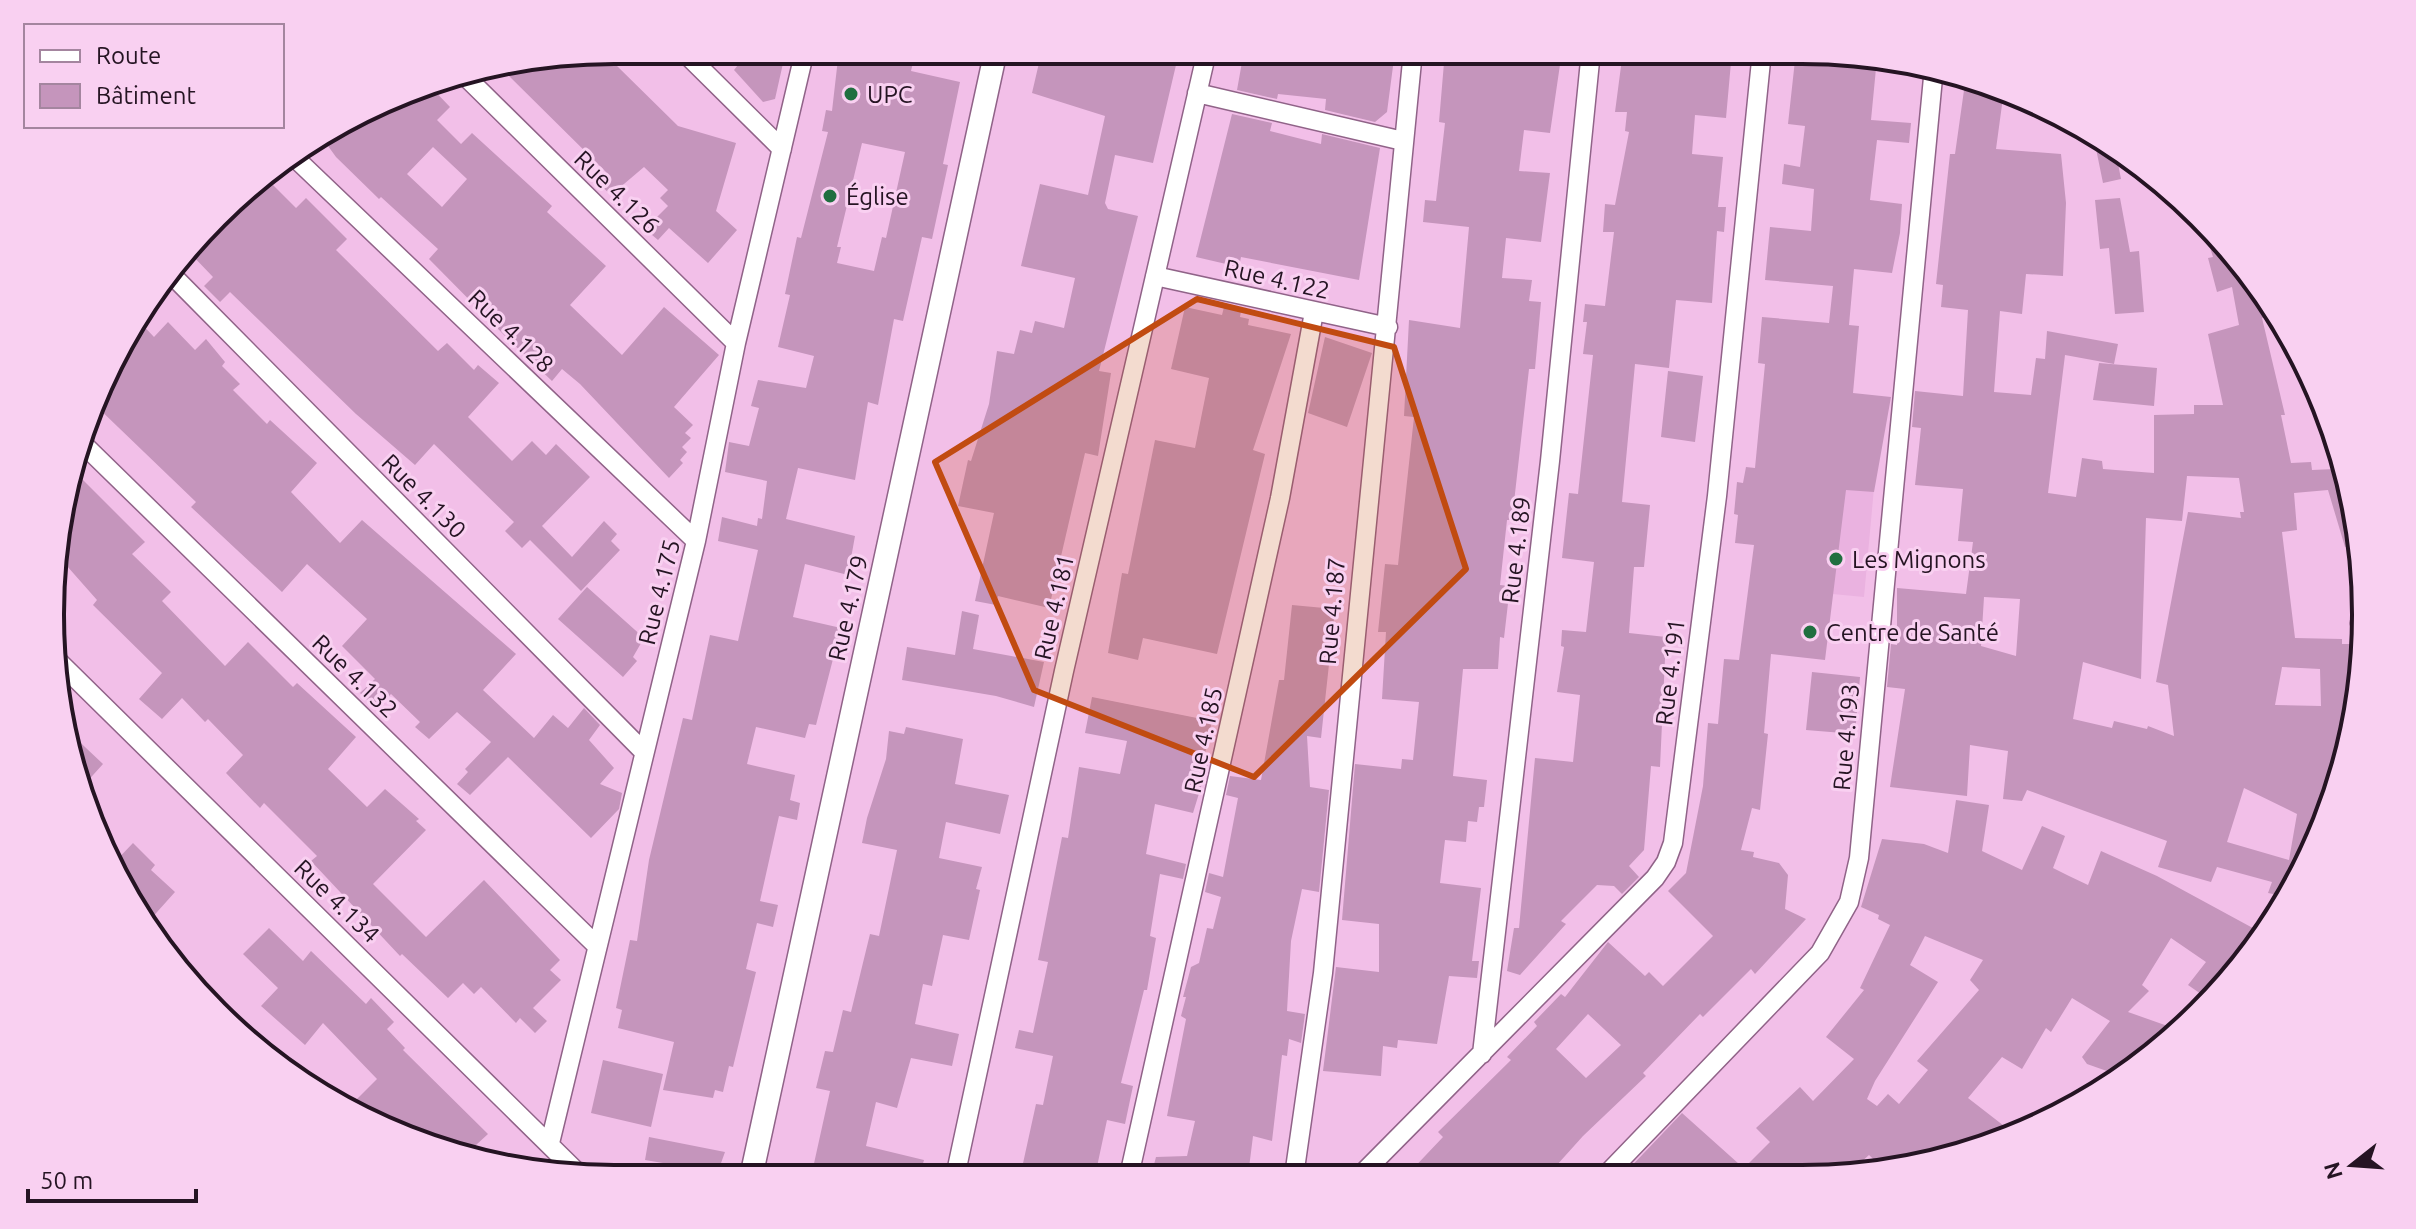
<svg xmlns="http://www.w3.org/2000/svg" width="2416" height="1229" font-family="Ubuntu,sans-serif">
<style>
.built{fill:#eab2e0}
.building{fill:#c595bc;fill-rule:evenodd}
.lines{fill:none;stroke-linecap:round;stroke-linejoin:round}
.minor-casing{stroke:#906388;stroke-width:21}
.tertiary-casing{stroke:#906388;stroke-width:25}
.minor{stroke:#fff;stroke-width:18}
.tertiary{stroke:#fff;stroke-width:22}
.marked{fill:#c14b11;fill-opacity:0.2;stroke:#c14b11;stroke-width:6;stroke-linejoin:round}
.poi-dot{fill:#206f40;stroke:#f9d0f1;stroke-width:3}
.labels{text-anchor:middle;dominant-baseline:central;stroke-width:6;stroke-linejoin:round;paint-order:stroke}
.poi-label{font-size:24px;fill:#251423;stroke:#f9d0f1;text-anchor:start}
.street-label{font-size:24px;fill:#251423;stroke:#f9d0f1}
.rim{fill:none;stroke:#251423;stroke-width:4}
</style>
<rect width="100%" height="100%" fill="#f2bfe8"/>
<!-- built -->
<path class="built" d="M1814 460 1876 466 1864 597 1801 591Z"/>
<!-- building -->
<path class="building" d="M614 50H631L616 65 678 126 736 143 716 211 737 230 708 263 669 228 658 240 645 229 668 206 660 198 668 190 644 167 611 195 597 182 606 172 502 69Z
M750 50H786L775 99 763 102 734 70Z
M839 50H916L911 71 960 82 943 164 948 165 932 239 922 237 903 321 894 319 878 405 868 402 855 480 798 468 786 519 855 536 848 575 805 564 793 617 841 628 816 725 809 724 805 738 756 727 747 764 795 775 790 800 800 803 797 820 779 816 760 901 778 905 773 927 757 923 746 969 756 972 733 1067 729 1066 723 1092 715 1090 713 1098 663 1090 674 1042 618 1028 622 1010 616 1008 630 940 637 941 649 860 683 718 692 720 710 635 738 641 758 550 718 541 722 517 757 526 758 518 762 519 767 481 725 472 729 442 749 446 759 408 751 406 758 380 806 388 814 356 778 347 790 295 785 294 797 237 801 238 828 132 822 131 826 110 832 111ZM862 143 905 152 886 238 882 237 874 271 837 263 841 247H837Z
M1042 50H1140L1139 56 1176 65 1153 163 1115 155 1105 203 1108 209 1138 216 1099 371 1111 373 1098 456 1085 453 1049 608 998 596 996 605 975 601 994 513 958 506 968 460 971 461 989 404 997 351 1014 354 1020 330 1032 333 1035 321 1064 328 1075 278 1021 266 1040 184 1088 195 1105 116 1032 93Z
M1244 51H1395L1387 112 1375 122 1325 110 1326 99 1278 94 1277 99 1237 90Z
M1445 51H1562L1550 133 1524 130 1519 171 1550 173 1541 242 1506 238 1502 278 1532 280 1529 301 1541 302 1535 369H1529L1512 520H1507L1500 585 1510 586 1504 638 1500 637 1498 669H1463L1453 776 1487 780 1484 807H1479L1477 822 1468 821 1466 842 1445 840 1440 883 1481 888 1472 961H1479L1477 978 1449 976 1437 1044 1398 1040 1397 1048 1383 1046 1381 1076 1323 1071 1336 967 1379 972V924L1342 920 1355 764 1401 769 1402 759 1413 760 1419 702 1382 699 1386 632H1378L1385 564 1398 565 1414 417 1404 416 1409 320 1460 328 1469 227 1423 222 1425 200 1436 201 1445 123 1439 122Z
M1623 51H1732L1726 118 1695 115 1692 154 1723 157 1718 207H1726L1724 232 1717 231 1712 303 1676 300 1669 368 1635 364 1622 502 1650 505 1644 567H1634L1629 633 1666 637 1660 767 1651 766 1644 850 1629 866 1639 877 1622 894 1614 886 1597 885 1561 921 1566 924 1520 975 1507 971 1514 928H1519L1535 758 1573 762 1580 695 1557 692 1564 647 1561 646 1562 630 1586 632 1594 562 1562 558 1569 493 1578 494 1593 355 1583 354 1587 322H1583L1585 304 1605 306 1614 232H1603L1605 204 1615 205 1629 132 1625 131 1627 112H1615Z
M1796 51H1838L1877 58 1871 120 1911 123 1909 143 1877 140 1870 200 1902 204 1900 233 1892 273 1854 269 1849 325 1859 326 1853 393 1891 397 1874 492 1846 490 1825 660 1771 654 1764 733 1768 734 1760 810 1752 808 1741 850 1754 852 1753 857 1779 863 1788 875 1785 909 1806 919 1755 974 1751 969 1703 1017 1700 1014 1643 1073 1646 1076 1583 1136 1556 1166 1565 1175H1407L1443 1137 1438 1132 1511 1060 1507 1057 1537 1026 1534 1022 1561 994 1565 997 1608 942 1645 976 1649 972 1663 986 1713 936 1668 891 1686 873 1703 786 1708 723 1718 724 1724 659 1739 660 1754 545 1735 543 1738 515 1734 514 1737 482 1743 483 1746 467 1755 468 1765 364 1758 363 1762 317 1829 323 1833 286 1765 280 1770 227 1811 231 1814 189 1782 184 1784 164 1800 167 1805 126 1788 124ZM1588 1014 1621 1045 1586 1078 1556 1049Z
M1966 76 2004 90 1996 149 2061 154 2066 203 2063 276 2026 274 2022 314 2000 311 1994 392 2031 395 2036 358 2045 359 2047 331 2118 344 2114 364 2065 355 2048 493 2076 497 2082 458 2102 461 2103 469 2154 473V415L2194 414V405H2223L2208 334 2239 325 2232 287 2217 292 2208 258 2213 257 2201 219 2226 242 2265 297 2266 317 2262 318 2285 415H2281L2291 463 2311 462 2312 470 2335 469 2336 476 2345 475 2346 498 2351 497 2361 542 2345 547 2328 490 2294 493 2297 530 2282 532 2295 638 2342 639V644H2365V651L2347 760 2308 864 2282 903 2283 896 2268 893 2272 882 2217 867 2211 882 2158 867 2167 841 2027 790 2022 801 2003 799 2008 751 1970 745 1967 796 1890 787 1905 689 1887 687 1891 644 1897 645V588L1966 594 1973 542 1958 541 1963 489 1915 485 1921 428 1912 427 1915 391 1963 396 1968 310 1941 307 1943 285 1936 284 1950 154H1955ZM2187 476 2239 478 2244 512H2240L2241 518 2188 512 2156 682 2168 685 2174 736 2148 726 2147 729 2114 721 2112 728 2073 719 2083 662 2141 679 2146 518 2182 521ZM1984 597 2020 599 2016 656 1981 646ZM2282 667 2320 669 2321 706 2275 705ZM2244 788 2297 814 2289 860 2227 842Z
M427 83 450 107 437 120 461 144 472 133 552 206 547 212 606 266 570 305 622 355 664 307 719 355 674 407 693 425 685 433 691 438 682 447 687 452 680 460 683 463 669 478 580 384 562 369 552 381 508 339 429 259 438 249 381 197 379 199 336 157 323 139 359 120 364 125 379 109ZM433 147 467 179 442 207 407 174Z
M1232 114 1272 123 1270 131 1321 144 1322 134 1380 148 1359 280 1241 257 1239 267 1196 257Z
M2093 134 2115 148 2121 179 2103 183Z
M263 175 296 208 306 198 347 239 336 250 438 351 447 343 474 370 478 365 499 383 468 417 512 461 532 441 546 455 556 444 590 477 542 526 572 557 604 521 617 534 611 541 620 550 581 591 530 540 522 548 505 531 514 522 434 444 415 465 356 414 230 292 220 302 204 286 213 277 190 253Z
M2120 198 2130 252 2139 251 2144 312 2115 314 2109 248 2100 249 2095 200Z
M1185 307 1222 315 1224 307 1241 311 1240 317 1249 319 1248 325 1291 334 1253 450 1265 454 1217 654 1143 638 1138 660 1108 653 1122 573 1128 574 1155 440 1195 448 1209 378 1171 369Z
M136 318 154 337 168 322 195 350 206 339 225 362 222 366 240 384 233 390 267 424 270 420 317 463 291 492 340 543 362 520 516 654 483 690 534 738 553 715 568 728 584 708 600 725 589 740 614 768 600 784 622 793 619 809 591 838 508 757 470 795 457 784 468 772 465 769 491 742 457 712 429 739 415 727 420 722 391 694 376 709 360 693 375 679 342 646 367 619 307 564 282 592 191 507 196 502 92 402Z
M1325 337 1372 353 1347 427 1308 413Z
M2099 363 2157 368 2154 406 2093 400Z
M1668 371 1703 376 1695 442 1661 437Z
M72 469 145 542 132 554 171 592 162 601 225 666 248 642 293 687 297 683 356 737 328 769 367 807 385 789 419 819 416 821 426 830 373 884 426 937 484 880 560 960 550 970 561 980 533 1008 547 1021 535 1033 520 1018 516 1023 481 987 474 994 463 983 448 998 402 954 400 956 311 861 317 856 264 803 260 808 226 773 243 755 208 719 205 722 182 698 162 719 139 699 162 673 93 605 97 600 59 557 61 504Z
M587 587 644 638 633 657 637 661 623 677 558 619Z
M1292 605 1335 609 1321 738 1307 736 1310 787 1329 790 1319 892 1302 889 1291 941 1287 1011 1305 1014 1301 1043 1289 1039 1287 1056 1282 1055 1272 1141 1253 1136 1248 1176H1151L1156 1157 1187 1156 1195 1121 1167 1116 1186 1019 1181 1016 1186 997H1183L1191 967 1199 963 1207 928 1213 929 1221 897 1205 892 1209 873 1223 877 1238 798 1226 795 1230 776 1261 780 1279 680H1284Z
M962 611 979 615 973 649 1044 662 1034 707 996 696 902 680 907 647 955 655Z
M1812 672 1860 677 1855 734 1806 730Z
M1092 697 1212 721 1203 763 1208 764 1193 813 1155 804 1146 854 1186 864 1183 879 1160 874 1150 936 1156 938 1147 990H1144L1121 1083 1133 1086 1125 1124 1107 1120 1095 1176 1020 1177 1036 1104 1043 1105 1053 1056 1015 1048 1019 1030 1033 1033 1048 962 1038 960 1062 837 1068 838 1079 767 1120 774 1127 741 1085 733Z
M906 727 963 739 955 784 1009 795 1000 834 946 822 939 858 982 867 976 889 980 890 969 940 943 935 932 986 923 984 915 1024 959 1034 952 1066 911 1058 897 1108 876 1102 866 1146 924 1160 919 1177H811L830 1091 816 1088 825 1051 833 1052 843 1010 851 1012 870 934 879 936 897 850 862 843 867 818 886 759 889 731 904 734Z
M68 731 103 764 84 785 77 762Z
M1956 800 1989 805 1982 851 2022 870 2042 826 2065 836 2053 868 2069 876 2088 885 2101 851 2157 876 2262 933 2226 986 2211 1001 2188 985 2206 962 2171 938 2142 985 2149 991 2128 1012 2179 1030 2145 1063 2121 1076 2087 1064 2082 1057 2110 1021 2072 998 2051 1032 2046 1028 2022 1069 2002 1057 1968 1098 2017 1136 1886 1171 1869 1155 1848 1174H1759L1748 1164 1770 1142 1756 1128 1800 1087 1813 1101 1854 1059 1826 1037 1864 990 1860 988 1890 925 1878 919 1879 915 1861 907 1882 839 1924 844 1948 853ZM1925 936 1983 960 1970 980 1979 990 1917 1061 1928 1070 1899 1104 1888 1094 1877 1106 1867 1099 1875 1081 1938 982 1910 965Z
M133 843 155 865 151 870 175 892 149 921 110 867Z
M269 928 303 961 311 951 366 1004 371 998 394 1022 387 1029 405 1048 403 1050 488 1134 464 1156H460L365 1121 348 1108 377 1079 323 1023 305 1045 261 1006 278 988 243 954Z
M603 1060 663 1074 651 1127 591 1113Z
M1682 1113 1739 1164 1731 1175H1623Z
M649 1137 725 1152 716 1177 666 1178 669 1164 645 1160Z"/>
<g class="lines">
<defs>
<path id="minor" d="M682 50 782 149
M464 75 736 343
M1197 93 1403 141
M292 155 696 541
M171 274 644 752
M1155 276 1388 327
M80 441 597 946
M2360 623 2364 622
M56 659 583 1178
M1482 1054 1550 461 1591 51
M550 1143 696 541 736 343 805 50
M1606 1175 1820 953 1849 902 1859 858 1934 67
M1129 1176 1280 498 1314 312
M1294 1176 1323 973 1413 51
M1360 1176 1655 878 1666 862 1673 843 1717 496 1762 51
M955 1177 1064 671 1207 51"/>
<path id="tertiary" d="M751 1177 996 50"/>
</defs>
<!-- minor casing -->
<use href="#minor" class="minor-casing"/>
<!-- tertiary casing -->
<use href="#tertiary" class="tertiary-casing"/>
<!-- minor -->
<use href="#minor" class="minor"/>
<!-- tertiary -->
<use href="#tertiary" class="tertiary"/>
</g>
<!-- marked area -->
<path class="marked" d="M1197 299 1394 347 1466 569 1254 777 1034 690 935 462Z"/>
<!-- markers -->
<g class="poi-dot">
<circle cx="851" cy="94" r="8"/>
<circle cx="830" cy="196" r="8"/>
<circle cx="1836" cy="559" r="8"/>
<circle cx="1810" cy="632" r="8"/>
</g>
<g class="labels">
<!-- poi labels -->
<g class="poi-label">
<text x="867" y="94">UPC</text>
<text x="846" y="196">Église</text>
<text x="1852" y="559">Les Mignons</text>
<text x="1826" y="632">Centre de Santé</text>
</g>
<!-- street labels -->
<g class="street-label">
<text transform="translate(617 192) rotate(44)">Rue 4.126</text>
<text transform="translate(1277 279) rotate(13)">Rue 4.122</text>
<text transform="translate(511 331) rotate(44)">Rue 4.128</text>
<text transform="translate(424 496) rotate(45)">Rue 4.130</text>
<text transform="translate(1516 550) rotate(-83)">Rue 4.189</text>
<text transform="translate(659 592) rotate(-76)">Rue 4.175</text>
<text transform="translate(1054 607) rotate(-77)">Rue 4.181</text>
<text transform="translate(848 608) rotate(-77)">Rue 4.179</text>
<text transform="translate(1332 611) rotate(-85)">Rue 4.187</text>
<text transform="translate(1670 672) rotate(-83)">Rue 4.191</text>
<text transform="translate(355 676) rotate(44)">Rue 4.132</text>
<text transform="translate(1846 737) rotate(-85)">Rue 4.193</text>
<text transform="translate(1203 740) rotate(-78)">Rue 4.185</text>
<text transform="translate(337 901) rotate(44)">Rue 4.134</text>
</g>
</g>
<!-- crop -->
<path d="M0 0H2416V1229H0ZM614 64H1802A550 550 0 0 1 2352 614V615A550 550 0 0 1 1802 1165H614A550 550 0 0 1 64 615V614A550 550 0 0 1 614 64Z" fill="#f9d0f1" fill-rule="evenodd"/>
<path class="rim" d="M614 64H1802A550 550 0 0 1 2352 614V615A550 550 0 0 1 1802 1165H614A550 550 0 0 1 64 615V614A550 550 0 0 1 614 64Z"/>
<!-- legend -->
<rect x="24" y="24" width="260" height="104" fill="#f9d0f1" stroke="#a4859f" stroke-width="2"/>
<rect x="40" y="50" width="40" height="12" fill="#ffffff" stroke="#a4859f" stroke-width="2"/>
<text x="96" y="64" font-size="24" fill="#251423">Route</text>
<rect x="40" y="84" width="40" height="24" fill="#c595bc" stroke="#a4859f" stroke-width="2"/>
<text x="96" y="104" font-size="24" fill="#251423">Bâtiment</text>
<!-- north arrow -->
<g transform="translate(2352 1165) rotate(253)" stroke="#f9d0f1" stroke-width="6" paint-order="stroke">
<path d="M0-6L14 30L0 20L-14 30Z" fill="#251423"/>
<text y="-12" font-size="22" font-weight="bold" text-anchor="middle" fill="#251423">N</text>
</g>
<!-- scale -->
<path d="M28 1189v12h168v-12" fill="none" stroke="#251423" stroke-width="4"/>
<text x="40" y="1189" font-size="24" fill="#251423" stroke="#f9d0f1" stroke-width="6" paint-order="stroke">50 m</text>
</svg>
